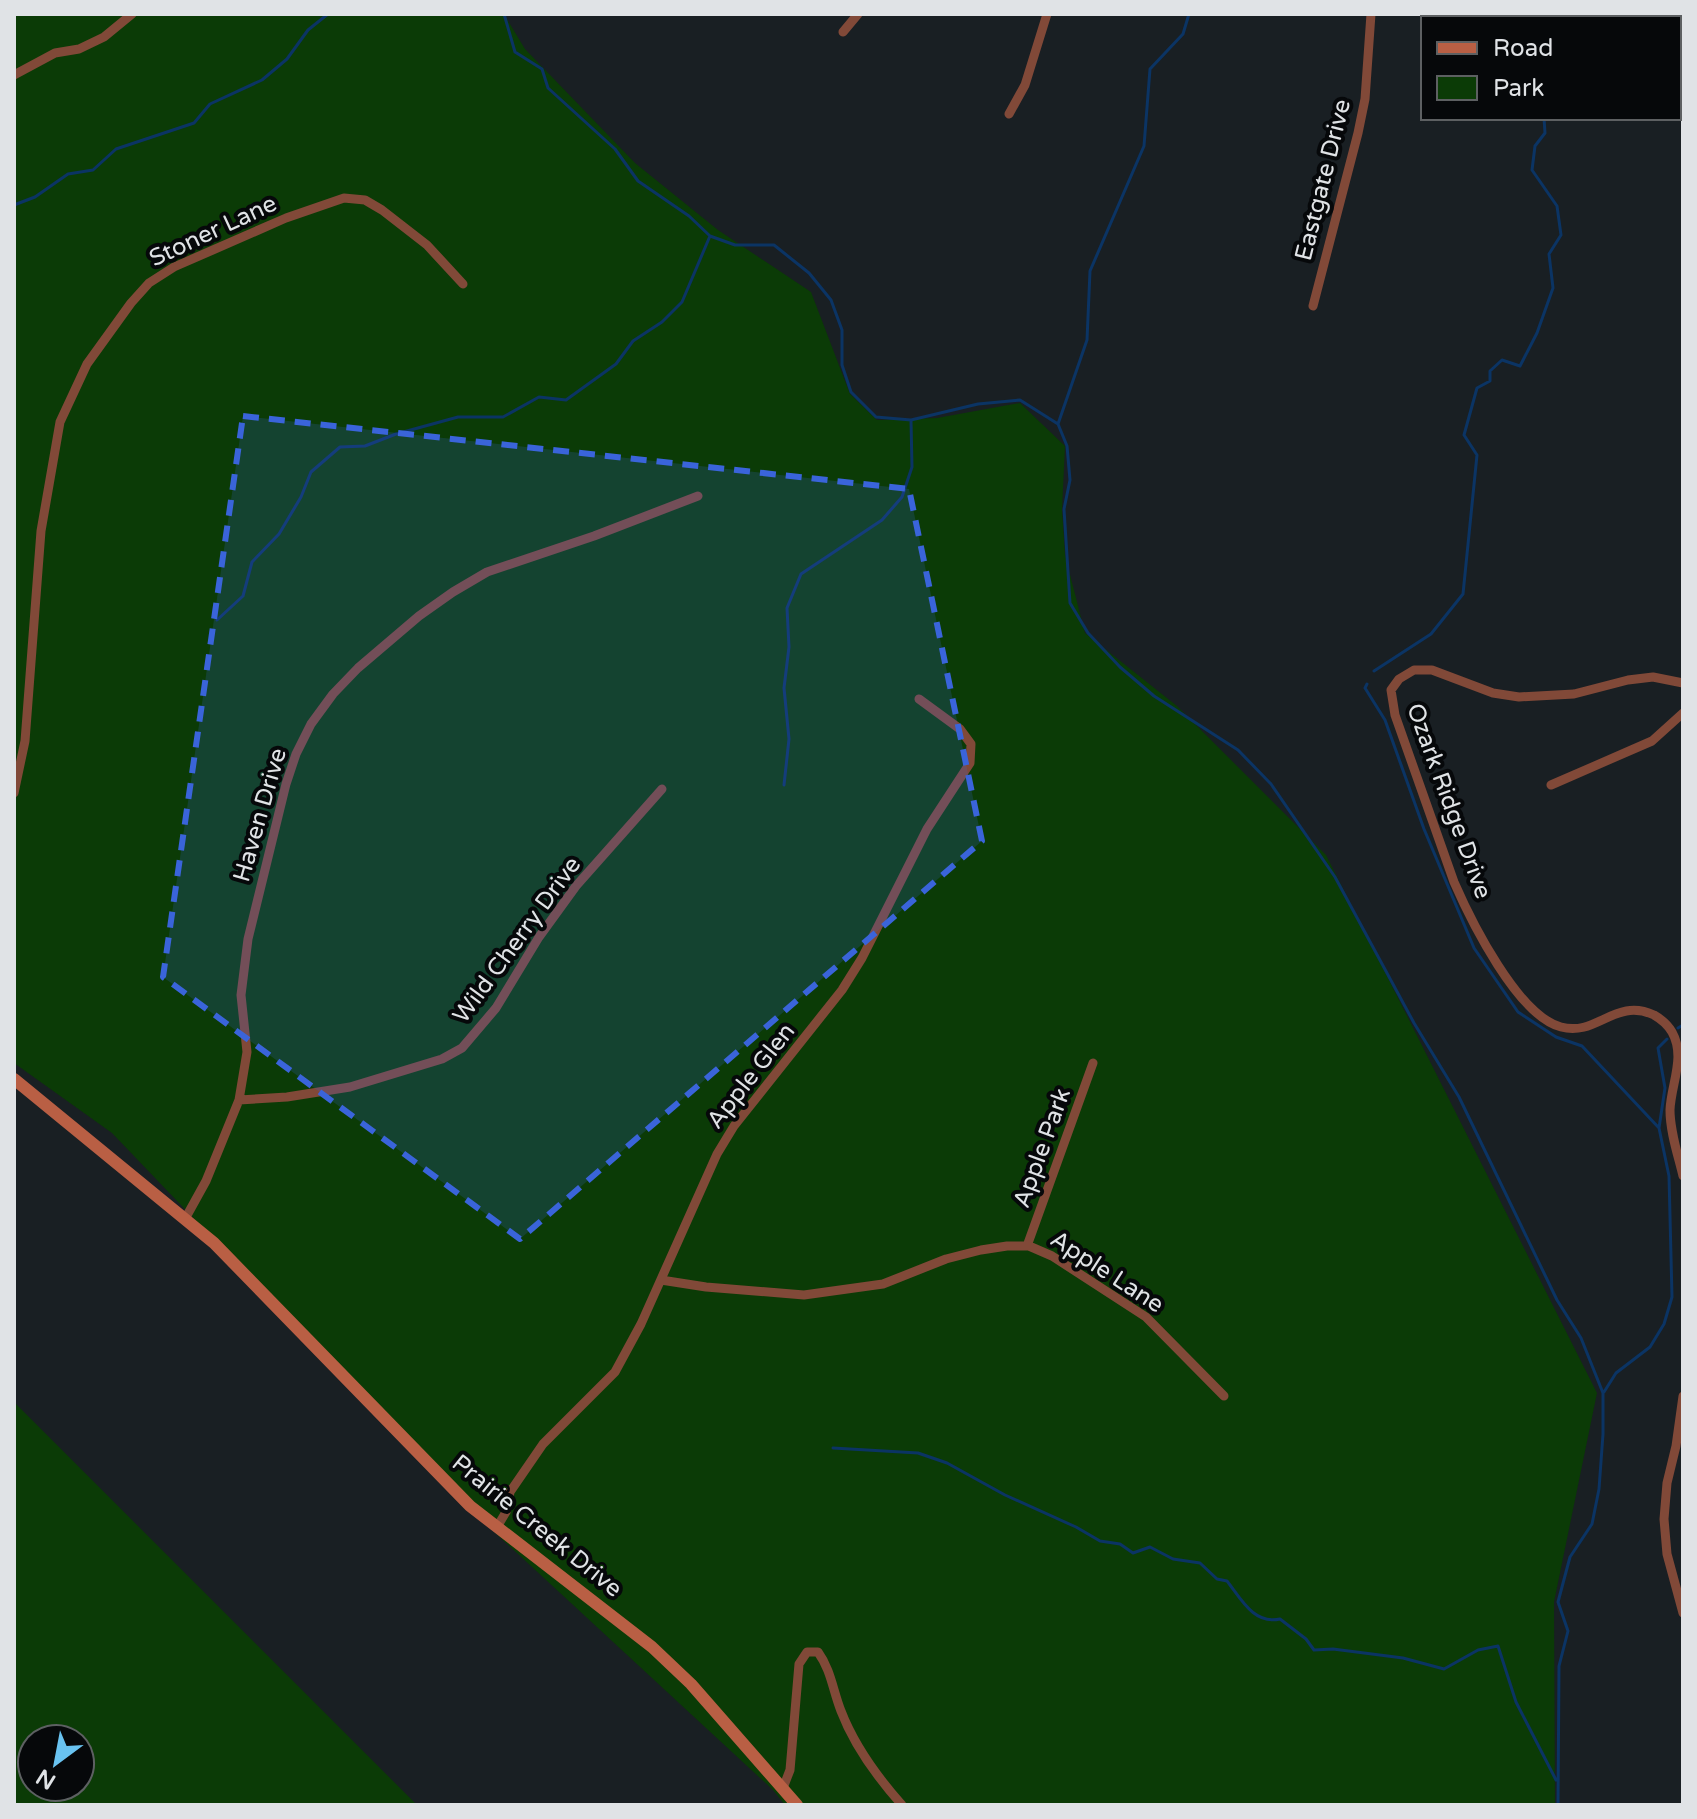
<svg xmlns="http://www.w3.org/2000/svg" width="1697" height="1819" font-family="'Varela Round',sans-serif">
<style>
.green{fill:#0b3b06;fill-rule:evenodd}
.lines{fill:none;stroke-linecap:round;stroke-linejoin:round}
.stream{stroke:#0b3464;stroke-width:3}
.minor{stroke:#814938;stroke-width:9}
.secondary{stroke:#b95f44;stroke-width:12}
.marked{fill:#3a64da;fill-opacity:0.2;stroke:#3a64da;stroke-width:6;stroke-dasharray:16 10;stroke-linejoin:round}
.labels{text-anchor:middle;dominant-baseline:central;stroke-width:8;stroke-linejoin:round;paint-order:stroke}
.street-label{font-size:24px;fill:#e0e3e6;stroke:#06080a}
</style>
<rect width="100%" height="100%" fill="#191f23"/>
<!-- green -->
<path class="green" d="M14 14H504L525 49 635 163 718 230 811 292 850 394 877 420 937 418 1020 403 1065 446 1062 510 1065 555 1085 633 1177 706 1326 855 1597 1393 1554 1602 1555 1805H785L773 1790 492 1530 112 1133 14 1063Z
M14 1402 417 1805H14ZM32 1739H80V1787H32Z"/>
<g class="lines">
<!-- stream -->
<path class="stream" d="M504 14 515 52 542 69 548 88 615 149 638 181 689 216 710 236 735 245H774L809 273 831 300 842 330V365L851 392 876 417 911 420 978 404 1020 400 1058 424 1067 446 1070 480 1064 509 1070 603 1088 633 1120 667 1154 696 1238 750 1271 784 1335 877 1414 1023 1459 1097 1557 1300 1581 1338 1603 1393V1434L1599 1489 1592 1524 1570 1557 1558 1602 1568 1631 1559 1666 1558 1805
M1541 14 1543 18
M1679 50 1683 49
M14 205 35 197 68 174 93 170 116 149 194 123 210 104 262 80 287 59 308 30 328 14
M1058 424 1087 340 1090 271 1144 146 1150 69 1183 34 1189 14
M217 620 243 596 252 562 279 534 301 497 311 472 340 447 365 446 396 434 458 417H503L539 397 566 400 616 364 633 341 662 322 682 302 710 236
M1374 671 1431 634 1463 594 1477 455 1464 435 1477 388 1490 381V371L1502 360 1520 366 1537 333 1553 288 1549 254 1561 235 1557 206 1532 170 1535 146 1545 133 1544 118
M1367 684 1365 688 1385 720 1424 829 1474 948 1518 1012 1556 1037 1582 1046 1659 1128
M784 785 789 739 784 688 789 647 787 608 801 574 882 520 902 497 912 467 911 421
M1678 1028 1683 1025
M1604 1392 1616 1373 1650 1347 1664 1324 1672 1297 1669 1176 1659 1128 1665 1088 1658 1048 1667 1039
M833 1448 918 1453 947 1463 1005 1495 1076 1527 1100 1541 1120 1544 1133 1553 1150 1547 1173 1559 1200 1563 1217 1579 1227 1581C1241 1599 1254 1625 1280 1619L1306 1639 1314 1650 1333 1649 1403 1658 1444 1669 1478 1650 1498 1646 1516 1702 1556 1780"/>
<!-- minor -->
<path class="minor" d="M843 32 858 14
M14 75 55 53 79 49 104 37 132 14
M1009 114 1025 85 1047 14
M1313 306 1358 133 1365 99 1371 14
M1683 683 1653 677 1628 680 1574 694 1519 697 1493 693 1432 670H1414L1399 679 1391 690 1395 715 1454 882C1471 921 1518 1016 1561 1027 1597 1037 1615 997 1654 1015 1661 1019 1668 1025 1672 1032 1686 1057 1671 1084 1670 1110 1670 1132 1678 1155 1683 1176
M1551 785 1652 741 1683 713
M14 793 25 741 41 531 60 422 87 364 131 303 149 283 174 267 286 218 344 198 365 200 382 210 427 245 463 284
M239 1100 287 1097 350 1087 442 1059 462 1048 496 1008 539 937 576 886 662 789
M185 1219 206 1181 239 1100 247 1052 241 995 248 939 286 784 296 754 311 724 333 694 358 668 419 616 453 592 487 572 594 536 698 496
M1027 1246 1093 1063
M661 1280 706 1287 804 1295 883 1284 946 1259 981 1250 1007 1246H1029L1052 1256 1146 1317 1224 1396
M1683 1396 1676 1446 1667 1483 1664 1519 1667 1554 1683 1613
M497 1527 506 1512 510 1492 543 1444 615 1372 641 1324 717 1154 734 1126 842 990 862 958 927 829 970 763 971 744 960 729 919 699
M783 1788 790 1770 799 1664 807 1652H818C831 1670 833 1691 841 1711 854 1745 878 1778 902 1805"/>
<!-- secondary -->
<path class="secondary" d="M14 1079 214 1243 470 1506 652 1647 691 1684 797 1805"/>
</g>
<!-- marked area -->
<path class="marked" d="M243 416 909 489 982 841 520 1239 163 977Z"/>
<g class="labels">
<!-- street labels -->
<g class="street-label">
<text transform="translate(1323 180) rotate(-76)">Eastgate Drive</text>
<text transform="translate(213 231) rotate(-25)">Stoner Lane</text>
<text transform="translate(1449 801) rotate(70)">Ozark Ridge Drive</text>
<text transform="translate(260 815) rotate(-74)">Haven Drive</text>
<text transform="translate(517 940) rotate(-54)">Wild Cherry Drive</text>
<text transform="translate(751 1076) rotate(-52)">Apple Glen</text>
<text transform="translate(1042 1148) rotate(-70)">Apple Park</text>
<text transform="translate(1107 1272) rotate(33)">Apple Lane</text>
<text transform="translate(537 1526) rotate(39)">Prairie Creek Drive</text>
</g>
</g>
<!-- border -->
<rect width="1697" height="1819" fill="none" stroke="#e0e3e6" stroke-width="32"/>
<!-- legend -->
<rect x="1421" y="16" width="260" height="104" fill="#06080a" stroke="#5d6062" stroke-width="2"/>
<rect x="1437" y="42" width="40" height="12" fill="#b95f44" stroke="#5d6062" stroke-width="2"/>
<text x="1493" y="56" font-size="24" fill="#e0e3e6">Road</text>
<rect x="1437" y="76" width="40" height="24" fill="#0b3b06" stroke="#5d6062" stroke-width="2"/>
<text x="1493" y="96" font-size="24" fill="#e0e3e6">Park</text>
<!-- north arrow -->
<g transform="translate(56 1763) rotate(212)"><circle r="38" fill="#06080a" stroke="#5d6062" stroke-width="2"/>
<path d="M0-6L14 30L0 20L-14 30Z" fill="#69c3f1"/>
<text y="-12" font-size="22" font-weight="bold" text-anchor="middle" fill="#e0e3e6">N</text>
</g>
</svg>
